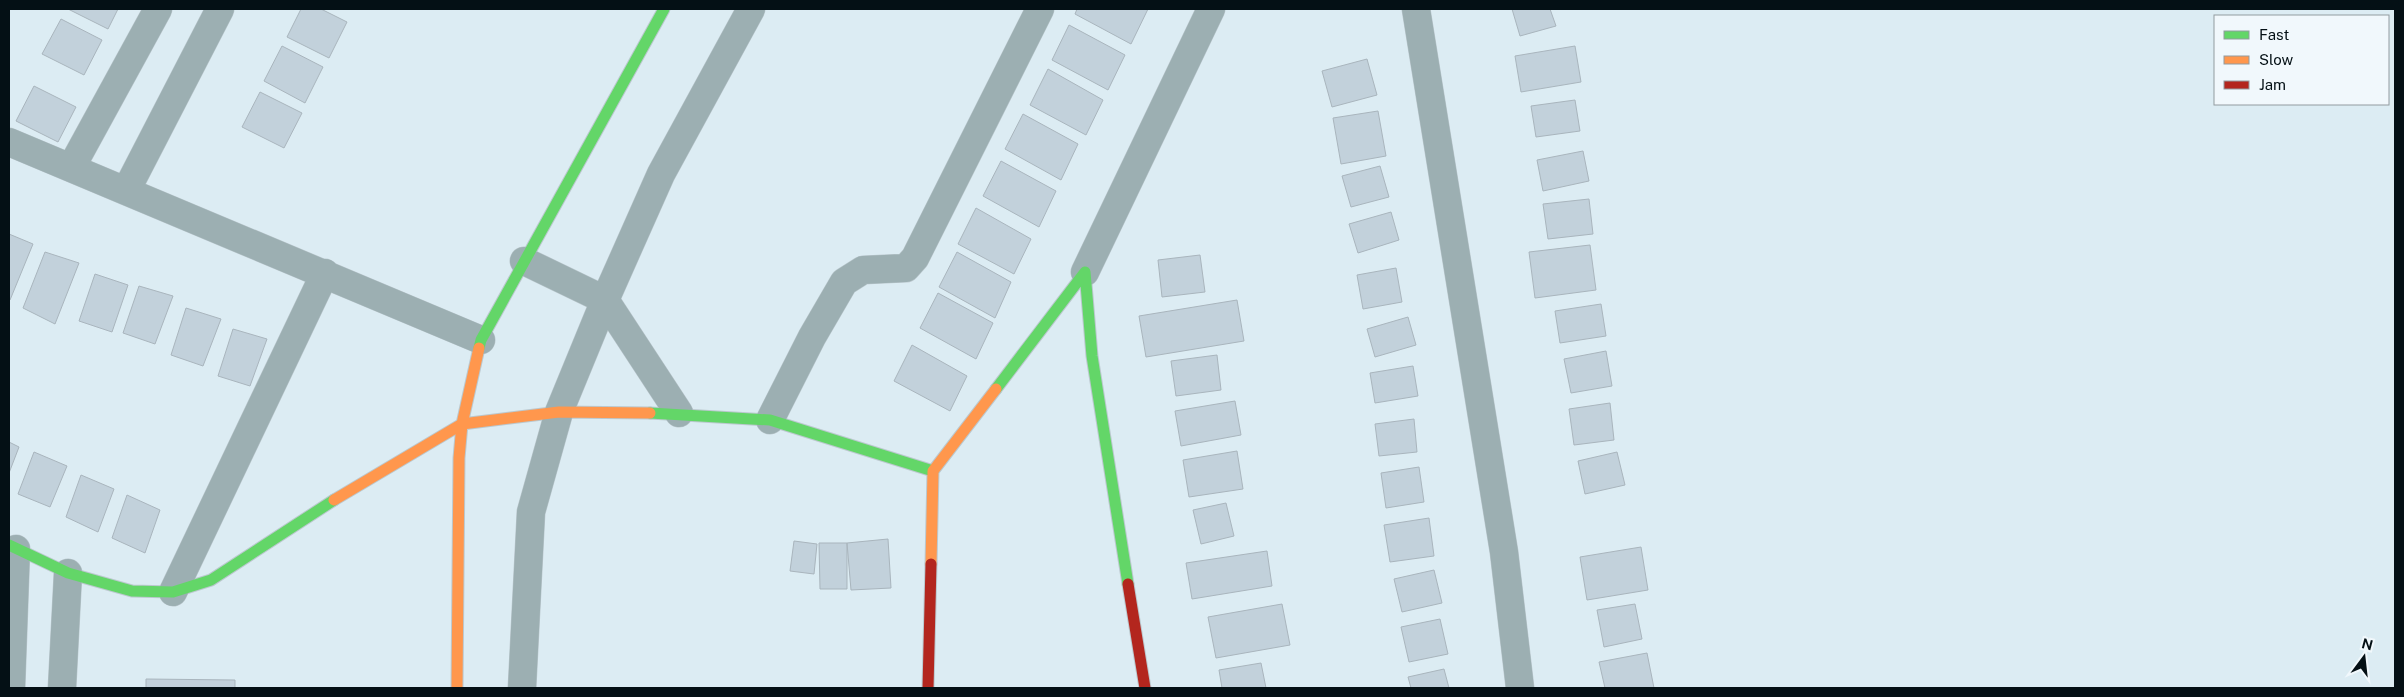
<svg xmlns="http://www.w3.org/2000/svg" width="2404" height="697" font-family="'Public Sans',sans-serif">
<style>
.building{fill:#c2d1db;stroke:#a9b5bd}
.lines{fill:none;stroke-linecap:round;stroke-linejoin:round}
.street-casing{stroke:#bbc8ce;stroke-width:29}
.fast-casing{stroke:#bbc8ce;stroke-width:13}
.slow-casing{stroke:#bbc8ce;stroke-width:13}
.jam-casing{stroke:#bbc8ce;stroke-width:13}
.street{stroke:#9cafb2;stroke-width:28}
.fast{stroke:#63d668;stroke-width:11}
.slow{stroke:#ff974d;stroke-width:11}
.jam{stroke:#b3261e;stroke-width:11}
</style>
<rect width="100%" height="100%" fill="#dcecf3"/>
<!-- building -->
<path class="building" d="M68 9H118L108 29Z
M301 9H321L347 22 329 58 287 37Z
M1077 9H1148L1131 44 1075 14Z
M1512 9H1550L1556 26 1520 36Z
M61 19 102 40 84 75 42 54Z
M1069 25 1125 55 1108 90 1052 60Z
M282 46 323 67 305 103 264 81Z
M1575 46 1581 82 1521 92 1515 56Z
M1367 59 1377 95 1332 107 1322 71Z
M1048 69 1103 100 1086 135 1030 105Z
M34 86 76 107 58 142 16 121Z
M260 92 302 113 284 148 242 127Z
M1575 100 1580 131 1536 137 1531 106Z
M1378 111 1386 156 1341 164 1333 118Z
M1023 114 1078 144 1061 180 1005 149Z
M1583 151 1589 181 1543 191 1537 160Z
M1001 161 1056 191 1039 227 983 196Z
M1380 166 1389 197 1351 207 1342 176Z
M1589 199 1593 234 1548 239 1543 204Z
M976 208 1031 239 1014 274 958 244Z
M1391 212 1399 240 1358 253 1349 224Z
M9 234 33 244 10 300H9Z
M1590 245 1596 290 1535 298 1529 252Z
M45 252 79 263 55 324 23 308Z
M957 252 1011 282 995 318 939 287Z
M1200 255 1205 292 1162 297 1158 260Z
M1396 268 1402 302 1363 309 1357 275Z
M95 274 128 285 112 332 79 321Z
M139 286 173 296 155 344 123 333Z
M938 293 993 323 976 359 920 328Z
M1237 300 1244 341 1146 357 1139 316Z
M1601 304 1606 336 1560 343 1555 311Z
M186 308 221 319 203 366 171 355Z
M1408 317 1416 345 1375 357 1367 329Z
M233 329 267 339 250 386 218 376Z
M912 345 967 376 950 411 894 381Z
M1606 351 1612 386 1571 393 1564 359Z
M1217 355 1221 390 1176 396 1171 361Z
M1413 366 1418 396 1375 403 1370 373Z
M1235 401 1241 435 1181 446 1175 411Z
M1610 403 1614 440 1574 445 1569 409Z
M1414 419 1417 452 1379 456 1375 424Z
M9 442 19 447 9 473Z
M1237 451 1243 489 1189 497 1183 460Z
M34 452 67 466 50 507 18 494Z
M1617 452 1625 485 1585 494 1578 461Z
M1419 467 1424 502 1386 508 1381 473Z
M81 475 114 489 98 532 66 517Z
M127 495 160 510 145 553 112 538Z
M1226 503 1234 536 1201 544 1193 510Z
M1429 518 1434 556 1390 562 1384 525Z
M888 539 891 588 851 590 847 543Z
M794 541 817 544 814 574 790 571Z
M819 543H847V589H820Z
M1641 547 1648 590 1587 600 1580 557Z
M1267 551 1272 586 1192 599 1186 563Z
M1434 570 1442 603 1402 612 1394 579Z
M1282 604 1290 645 1216 658 1208 617Z
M1635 604 1642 639 1604 647 1597 610Z
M1440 619 1448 654 1409 662 1401 627Z
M1647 653 1654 688H1605L1599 662Z
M1261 663 1266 688H1222L1219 670Z
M1444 669 1449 688H1411L1408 677Z
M146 679 235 680V688H146Z"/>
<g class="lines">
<defs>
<path id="street" d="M1416 9 1504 552 1520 688
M9 142 481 340
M71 168 158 9
M126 191 220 9
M524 261 605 300 679 413
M1085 272 1211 9
M770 420 812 337 844 282 863 270 906 268 915 258 1040 9
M173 592 325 273
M11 688 16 549
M62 688 68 573
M522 688 531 512 559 412 605 300 661 174 751 9"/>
<path id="fast" d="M479 348 481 340 664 9
M996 389 1085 272 1092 356 1128 584
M650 413 770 420 933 471
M9 545 68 573 132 591 173 592 211 580 334 500"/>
<path id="slow" d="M334 500 462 424 559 412 650 413
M931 564 933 471 996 389
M457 688 459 458 462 424 479 348"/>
<path id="jam" d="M1128 584 1145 688
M928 688 931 564"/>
</defs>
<!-- street casing -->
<use href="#street" class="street-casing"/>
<!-- fast casing -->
<use href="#fast" class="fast-casing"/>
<!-- slow casing -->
<use href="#slow" class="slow-casing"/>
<!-- jam casing -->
<use href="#jam" class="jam-casing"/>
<!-- street -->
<use href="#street" class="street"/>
<!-- fast -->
<use href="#fast" class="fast"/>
<!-- slow -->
<use href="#slow" class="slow"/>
<!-- jam -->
<use href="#jam" class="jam"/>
</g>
<!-- border -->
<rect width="2404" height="697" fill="none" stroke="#041015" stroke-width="20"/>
<!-- legend -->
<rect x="2214" y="15" width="175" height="90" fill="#f1f8fc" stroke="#929ba0"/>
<rect x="2224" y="31" width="25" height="8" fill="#63d668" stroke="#929ba0"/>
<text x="2259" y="40" font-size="15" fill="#041015">Fast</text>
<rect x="2224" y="56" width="25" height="8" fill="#ff974d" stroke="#929ba0"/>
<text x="2259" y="65" font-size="15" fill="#041015">Slow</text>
<rect x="2224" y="81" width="25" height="8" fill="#b3261e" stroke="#929ba0"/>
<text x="2259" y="90" font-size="15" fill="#041015">Jam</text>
<!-- north arrow -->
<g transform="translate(2364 657) rotate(15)" stroke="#f1f8fc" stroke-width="4" paint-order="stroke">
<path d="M0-4L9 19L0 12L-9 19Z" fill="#041015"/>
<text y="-8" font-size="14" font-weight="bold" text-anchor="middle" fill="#041015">N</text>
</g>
</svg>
